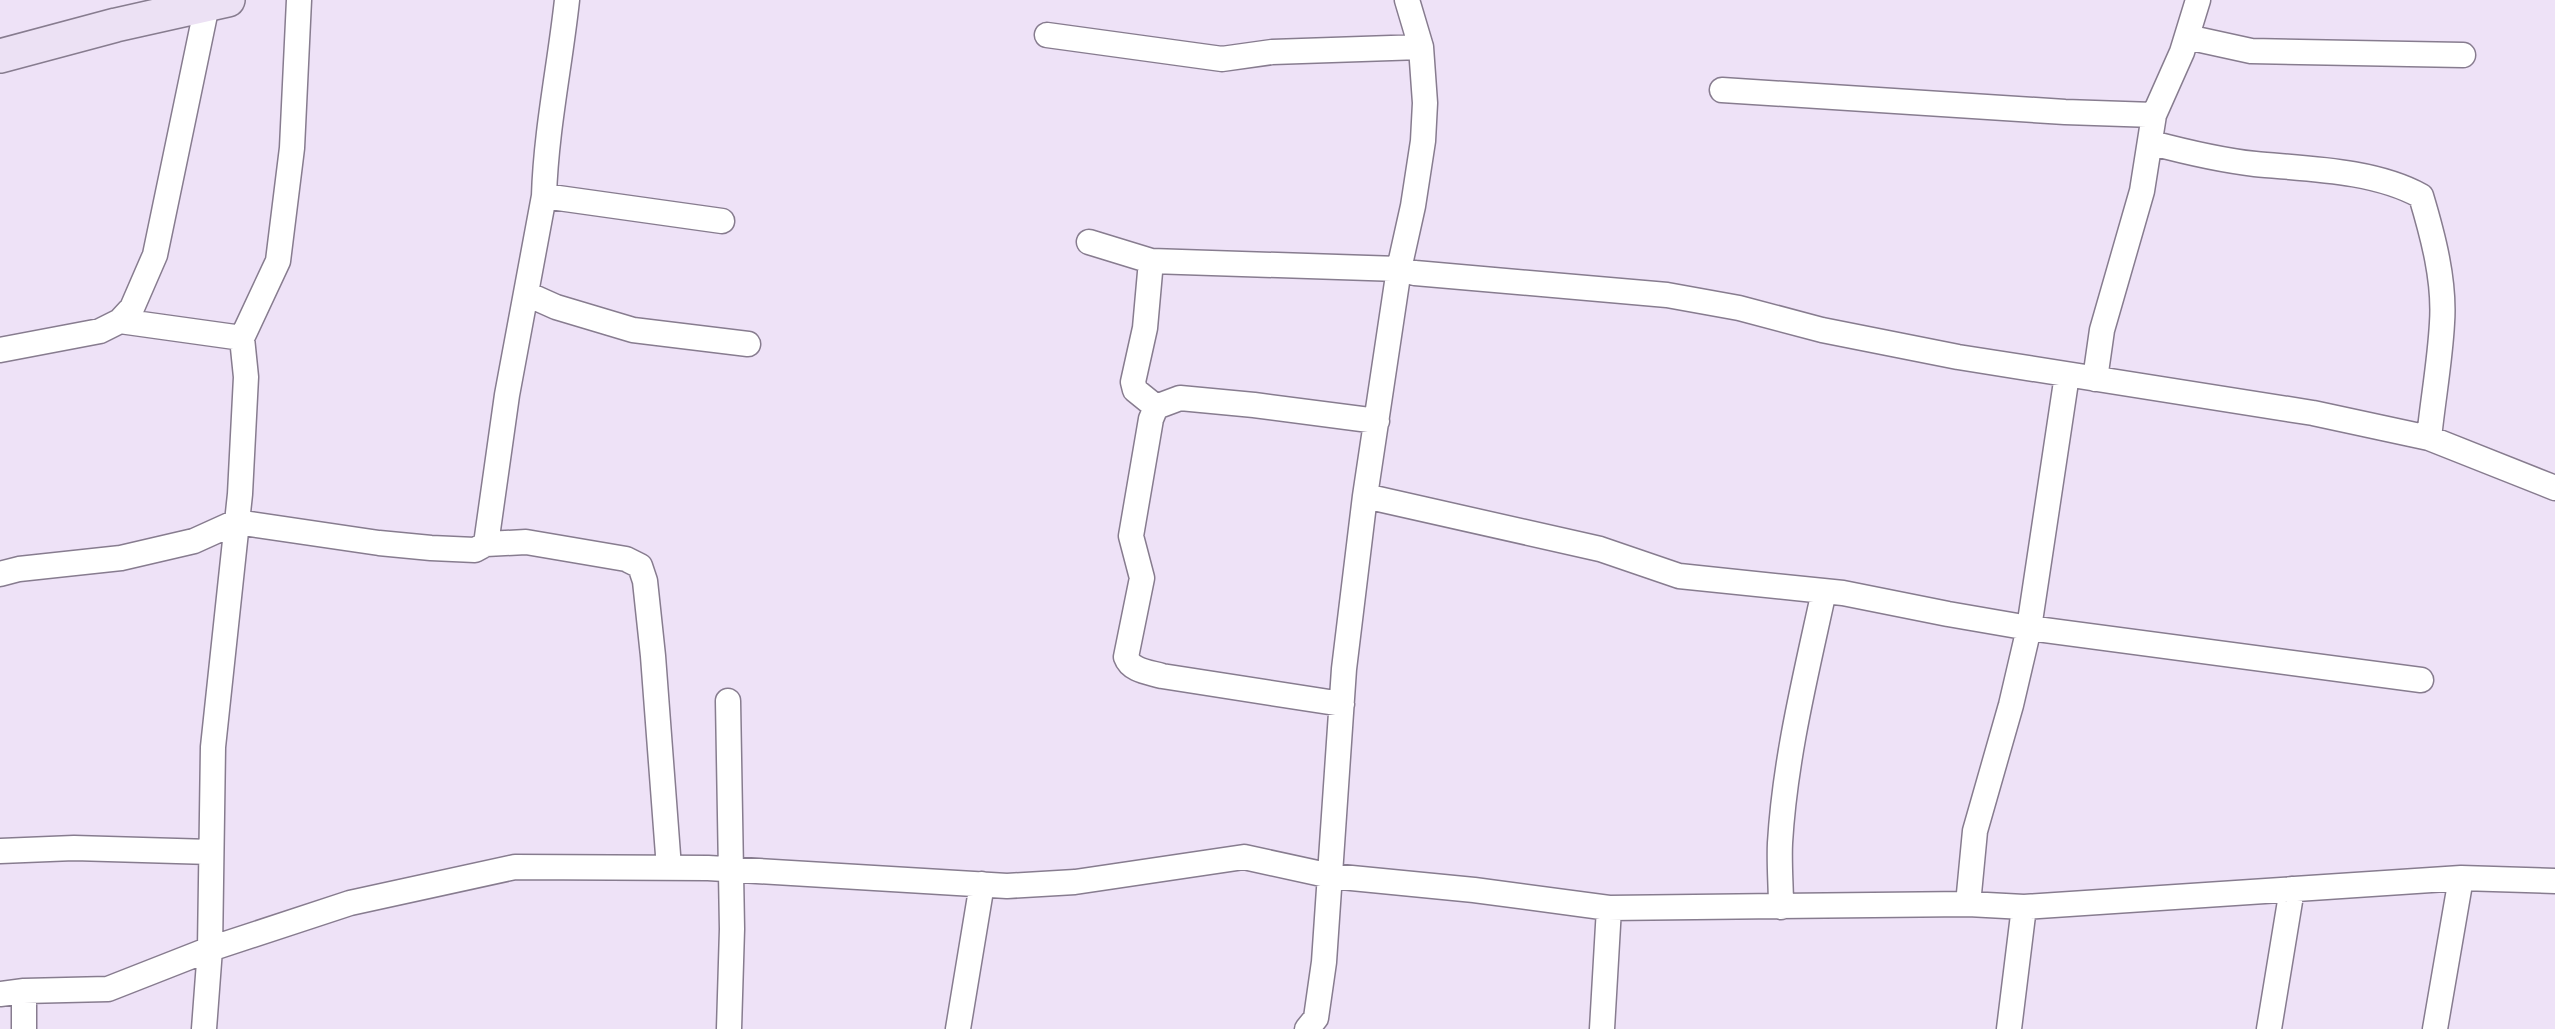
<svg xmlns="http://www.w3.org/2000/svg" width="2555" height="1029" font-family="'Roboto Condensed',sans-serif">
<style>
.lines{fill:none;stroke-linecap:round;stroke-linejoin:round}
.street-casing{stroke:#877c8f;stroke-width:27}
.secondary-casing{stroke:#877c8f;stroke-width:36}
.street{stroke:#fff;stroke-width:24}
.secondary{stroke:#ece1f4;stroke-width:33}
</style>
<rect width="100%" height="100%" fill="#eee2f7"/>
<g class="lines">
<defs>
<path id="street" d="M1047 35 1222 59 1272 52 1421 47
M2187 37 2251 51 2463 55
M1722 90 2065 112 2154 115
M2152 143C2186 152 2219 160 2255 164 2308 169 2374 170 2421 196 2433 236 2445 281 2442 323 2440 361 2433 399 2429 438
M544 196 722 221
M1089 242 1151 261 1399 269 1415 273 1667 295 1739 308 1822 330 1958 357 2313 413 2429 438 2555 488
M1151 261 1145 328 1133 382 1135 390 1156 407
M527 294 556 307 633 330 748 344
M120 321 242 338
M0 350 100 331 120 321 132 308 155 255 207 5 205 0
M2095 379 2102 330 2142 191 2154 115 2182 52 2198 0
M1365 496 1600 549 1679 576 1843 593 1948 614 2029 628 2421 680
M486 544 507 395 544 196C546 130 560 65 567 0
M0 574 19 569 121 558 194 541 236 522 379 543 431 548 475 550 486 544 526 542 626 559 640 566 645 581 653 656 669 868
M728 701 732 929 729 1029
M1342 704 1162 676C1149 672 1131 671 1126 657L1142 578 1131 536 1151 419 1156 407 1180 398 1254 405 1377 421
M0 851 74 848 211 852
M1968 904 1975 831 2011 705 2029 628 2067 375
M1781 907C1781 886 1779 864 1780 843 1785 758 1806 674 1824 591
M24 991V1029
M0 994 24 991 108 989 210 949 350 903 515 867 708 868 1007 886 1075 882 1244 857 1331 876 1474 890 1609 908 1968 904 2024 907 2461 878 2555 881
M204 1029 210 949 213 747 240 494 246 377 242 338 278 261 292 148 299 0
M958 1029 982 884
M1307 1029 1316 1018 1324 962 1344 669 1365 496 1399 269 1413 206 1423 141 1425 103 1421 47 1407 0
M1602 1029 1609 908
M2009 1029 2024 907
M2269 1029 2292 889
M2435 1029 2461 878"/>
<path id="secondary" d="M0 56 116 25 228 0"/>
</defs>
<!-- street casing -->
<use href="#street" class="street-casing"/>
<!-- secondary casing -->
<use href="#secondary" class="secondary-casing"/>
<!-- street -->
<use href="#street" class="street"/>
<!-- secondary -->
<use href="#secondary" class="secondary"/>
</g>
</svg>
